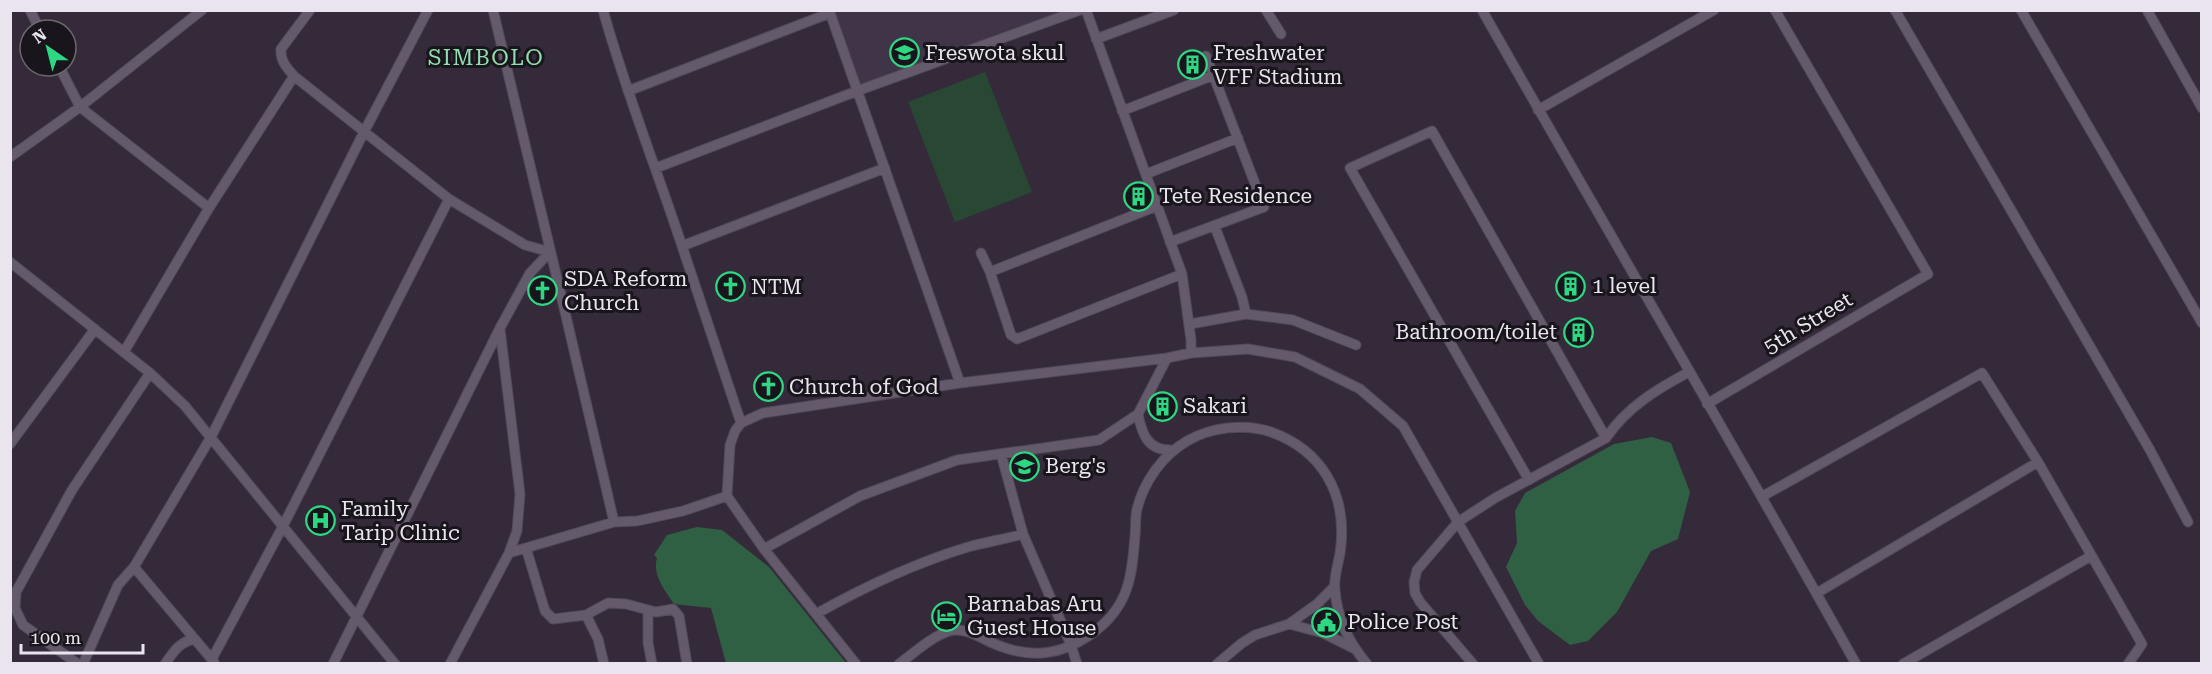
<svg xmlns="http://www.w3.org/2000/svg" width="2212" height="674" font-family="'Roboto Serif',serif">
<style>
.built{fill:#403448}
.green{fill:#294834}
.forest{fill:#306043}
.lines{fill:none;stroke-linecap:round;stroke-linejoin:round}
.minor-casing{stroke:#514956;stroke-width:11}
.minor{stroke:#645a6c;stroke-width:9}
.labels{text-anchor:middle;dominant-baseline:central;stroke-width:6;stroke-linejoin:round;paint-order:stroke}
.poi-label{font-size:21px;fill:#eae4ee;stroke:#19151c;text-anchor:start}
.street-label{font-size:21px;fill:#eae4ee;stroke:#19151c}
.neighbourhood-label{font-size:22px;letter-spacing:1.5px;fill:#92ddad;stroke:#19151c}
</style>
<rect width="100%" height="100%" fill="#342a3a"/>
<!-- built -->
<path class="built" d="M829 10 1080 11 857 91Z"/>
<!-- green -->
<path class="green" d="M985 72 1032 192 955 222 908 102Z"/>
<!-- forest -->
<path class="forest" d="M1652 437 1671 443 1690 492 1678 539 1651 551 1617 612 1588 641 1570 645 1538 621 1525 605 1506 567 1517 543 1515 511 1525 493 1614 444Z
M697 527 722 530 769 567 846 663H726L711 608 674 604C665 590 652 575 657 558L654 555 667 535Z"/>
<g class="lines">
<defs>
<path id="minor" d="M30 10 40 30
M310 10 281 49C280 61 287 68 294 76L449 199 525 245 550 252
M493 10C535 181 574 351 614 522
M603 10C625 90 656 167 682 246L885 168
M829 10 960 383
M1086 10 1182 274 1191 340V353
M1266 10 1281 34
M1482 10C1606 229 1734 445 1856 664
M1895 10 2150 450 2188 522
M2021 10 2202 323
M2147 10 2202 108
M1096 39 1174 10
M59 66 80 107 209 208
M628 91 830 13
M1538 110 1714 10
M1122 111 1214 75
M10 157 80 107 202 10
M656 168 857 91 1080 10
M1146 174 1238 138
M1170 242 1264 207 1206 56
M682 246 741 423
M981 253 990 272 1011 335 1017 339 1182 274
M10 262 150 373 185 406 395 664
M990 272 1157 206
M1246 314 1293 320 1356 345
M1190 324 1246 314 1242 297 1215 227
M124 352 209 208 294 76
M1707 404 1928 274 1775 10
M1138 414C1142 435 1148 451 1173 450
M1606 438C1627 407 1657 389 1689 372
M10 444 95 329
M1763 496 1982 373 2038 462 2142 644 2128 664
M1023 534 1071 645 1077 664
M526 548 545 611 553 619 586 615 608 603 626 604 656 612 673 609 679 616 687 664
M764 549 860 496 957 460 1099 440 1138 414 1167 358
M509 553 614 522 637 521 683 511 727 496
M134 567 214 662
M1817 593 2038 462
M648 610V643L652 664
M816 614C864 587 915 563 968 547 986 542 1005 539 1023 534L1001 454
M586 615 598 639 604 664
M1289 624 1323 633 1353 648
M212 659 283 526 449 199
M78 664 23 625 15 608 16 592 72 490 150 373
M83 664 118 585 134 567 211 437 364 132 428 10
M165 664C174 651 179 642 195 639
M333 664 500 328 530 273 550 252
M450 664 509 553 517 531 520 494 500 329
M856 664 764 549 727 496 730 445 735 431 741 423 763 413 960 383 1167 358 1191 353 1248 349 1295 357 1360 389 1403 426 1539 664
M899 664C914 653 931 637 949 631 962 627 976 635 988 641 1026 659 1059 658 1094 632 1129 606 1132 576 1135 536 1136 527 1135 517 1137 509 1144 481 1163 455 1187 441 1211 427 1245 423 1271 432 1321 450 1346 492 1341 545 1340 561 1333 575 1335 590 1337 618 1349 643 1367 664
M1217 664 1242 643 1255 635 1289 624 1317 604 1334 587
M1473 664 1420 602 1415 593 1414 582 1417 570 1458 522 1495 498 1606 438 1432 131 1350 168 1529 480
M1903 664 2091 556"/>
</defs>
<!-- minor casing -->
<use href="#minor" class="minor-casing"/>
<!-- minor -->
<use href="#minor" class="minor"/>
</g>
<!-- icons -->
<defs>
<symbol id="school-ring" viewBox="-11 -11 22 22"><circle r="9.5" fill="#19151c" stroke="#2ed883" stroke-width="1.5"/><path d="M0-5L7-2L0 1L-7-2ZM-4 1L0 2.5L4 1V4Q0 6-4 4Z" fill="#2ed883"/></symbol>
<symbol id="building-ring" viewBox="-11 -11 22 22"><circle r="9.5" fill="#19151c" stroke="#2ed883" stroke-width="1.5"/><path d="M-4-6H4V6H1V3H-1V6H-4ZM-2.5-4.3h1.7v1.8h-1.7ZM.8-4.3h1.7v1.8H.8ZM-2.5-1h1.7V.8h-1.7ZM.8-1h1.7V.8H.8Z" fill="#2ed883"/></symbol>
<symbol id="church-ring" viewBox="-11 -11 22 22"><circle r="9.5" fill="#19151c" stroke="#2ed883" stroke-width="1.5"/><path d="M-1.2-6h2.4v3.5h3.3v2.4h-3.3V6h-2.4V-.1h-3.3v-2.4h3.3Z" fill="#2ed883"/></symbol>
<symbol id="hospital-ring" viewBox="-11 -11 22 22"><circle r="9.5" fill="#19151c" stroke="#2ed883" stroke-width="1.5"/><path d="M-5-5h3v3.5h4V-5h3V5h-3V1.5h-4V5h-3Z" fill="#2ed883"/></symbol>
<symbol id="hotel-ring" viewBox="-11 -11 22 22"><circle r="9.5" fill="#19151c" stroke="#2ed883" stroke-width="1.5"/><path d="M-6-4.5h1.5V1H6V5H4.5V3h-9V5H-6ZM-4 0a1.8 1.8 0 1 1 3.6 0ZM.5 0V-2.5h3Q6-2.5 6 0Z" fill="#2ed883"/></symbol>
<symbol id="civic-ring" viewBox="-11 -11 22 22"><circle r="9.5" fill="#19151c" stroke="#2ed883" stroke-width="1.5"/><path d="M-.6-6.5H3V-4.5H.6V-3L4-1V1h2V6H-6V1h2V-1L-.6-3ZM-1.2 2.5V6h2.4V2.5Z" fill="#2ed883"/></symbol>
</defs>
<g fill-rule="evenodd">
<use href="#school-ring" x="888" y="36" width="33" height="33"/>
<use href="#building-ring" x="1176" y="48" width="33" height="33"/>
<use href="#building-ring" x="1122" y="180" width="33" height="33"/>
<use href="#building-ring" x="1554" y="270" width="33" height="33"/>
<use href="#church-ring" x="714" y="270" width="33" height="33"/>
<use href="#church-ring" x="526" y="274" width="33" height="33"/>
<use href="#building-ring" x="1562" y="316" width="33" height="33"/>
<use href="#church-ring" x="752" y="370" width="33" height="33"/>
<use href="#building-ring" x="1146" y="390" width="33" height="33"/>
<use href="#school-ring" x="1008" y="450" width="33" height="33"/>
<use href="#hospital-ring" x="304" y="504" width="33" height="33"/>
<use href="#hotel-ring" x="930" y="600" width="33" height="33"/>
<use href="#civic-ring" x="1310" y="606" width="33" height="33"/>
</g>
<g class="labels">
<!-- poi labels -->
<g class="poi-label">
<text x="925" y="53">Freswota skul</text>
<text x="1213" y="53">Freshwater<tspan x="1213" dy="24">VFF Stadium</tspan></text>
<text x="1159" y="196">Tete Residence</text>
<text x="564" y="279">SDA Reform<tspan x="564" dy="24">Church</tspan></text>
<text x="1592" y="286">1 level</text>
<text x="751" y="287">NTM</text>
<text x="1557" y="332" text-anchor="end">Bathroom/toilet</text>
<text x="789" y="387">Church of God</text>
<text x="1183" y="406">Sakari</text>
<text x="1045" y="466">Berg's</text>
<text x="341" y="509">Family<tspan x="341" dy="24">Tarip Clinic</tspan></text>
<text x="967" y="604">Barnabas Aru<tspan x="967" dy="24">Guest House</tspan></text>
<text x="1347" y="622">Police Post</text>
</g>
<!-- street labels -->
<g class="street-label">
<text transform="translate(1808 323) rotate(-31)">5th Street</text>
</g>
<!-- neighbourhood labels -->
<g class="neighbourhood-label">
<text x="486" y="57">SIMBOLO</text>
</g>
</g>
<!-- border -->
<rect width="2212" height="674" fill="none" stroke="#eae4ee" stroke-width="24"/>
<!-- north arrow -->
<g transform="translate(48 48) rotate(325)"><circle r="28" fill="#19151c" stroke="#6d6870" stroke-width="1.5"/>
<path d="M0-4.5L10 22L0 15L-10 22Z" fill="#2ed883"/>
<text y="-9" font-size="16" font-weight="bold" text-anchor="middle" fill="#eae4ee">N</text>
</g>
<!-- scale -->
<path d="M21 644v9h122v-9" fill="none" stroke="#eae4ee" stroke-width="3"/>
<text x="30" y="644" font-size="18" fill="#eae4ee" stroke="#19151c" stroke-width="4.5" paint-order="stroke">100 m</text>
</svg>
